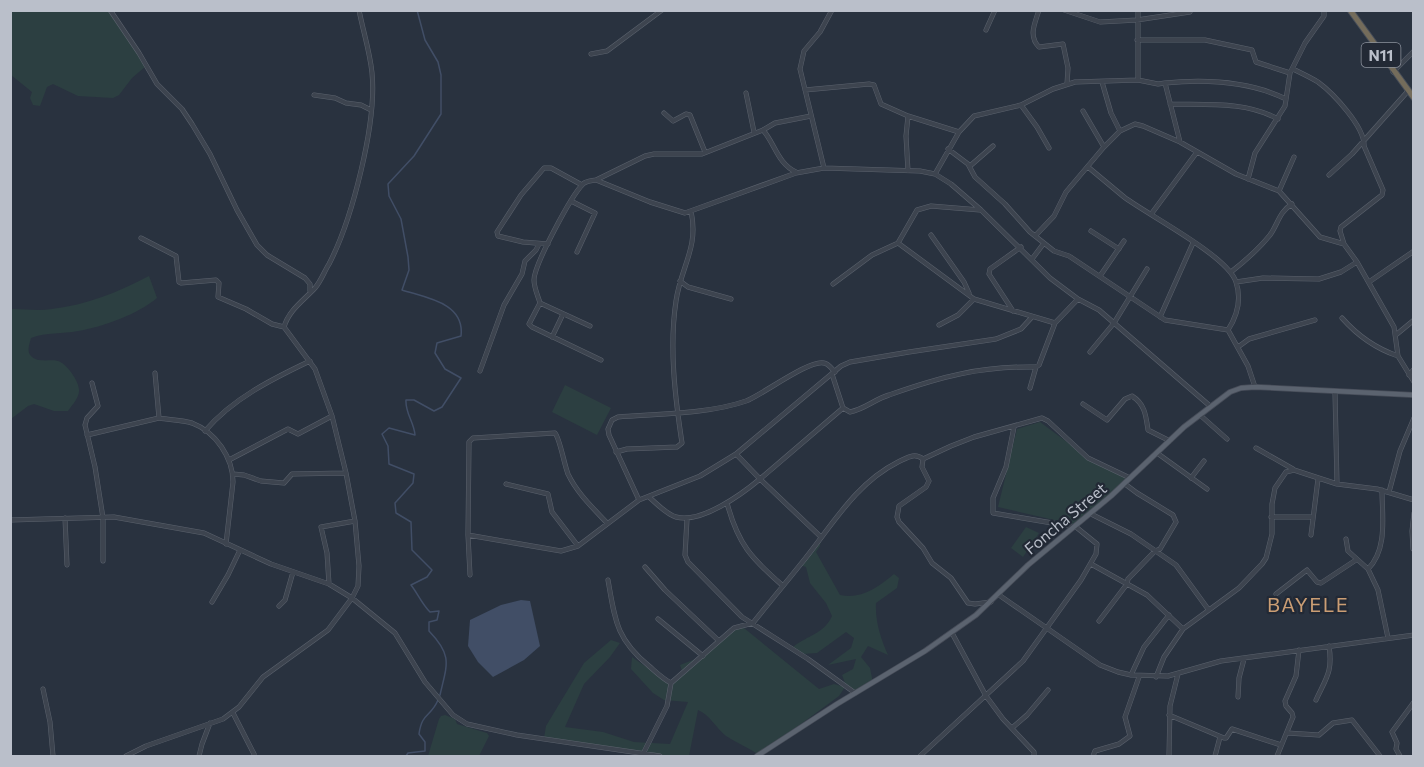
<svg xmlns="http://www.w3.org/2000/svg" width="1424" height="767" font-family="Commissioner,sans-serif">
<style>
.green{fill:#2c3f41}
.water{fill:#414e66}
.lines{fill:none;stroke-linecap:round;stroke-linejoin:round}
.stream{stroke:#414e66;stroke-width:1.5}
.minor-casing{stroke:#5b626d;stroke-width:5}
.major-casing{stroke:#474d59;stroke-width:6}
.highway-casing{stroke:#484f5a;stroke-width:7}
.minor{stroke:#3d444f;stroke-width:4}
.major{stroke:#5b636f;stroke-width:4.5}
.highway{stroke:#746c5b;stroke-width:5}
.labels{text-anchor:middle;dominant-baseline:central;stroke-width:4.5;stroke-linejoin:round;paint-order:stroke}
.shield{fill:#222935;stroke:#8c929d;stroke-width:1.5}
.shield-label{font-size:15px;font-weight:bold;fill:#babfca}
.street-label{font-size:16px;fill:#babfca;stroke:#222935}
.quarter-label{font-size:20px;letter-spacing:1.5px;fill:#cb9e74;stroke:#222935}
</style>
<rect width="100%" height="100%" fill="#29323f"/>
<!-- green -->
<path class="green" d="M10 11H110L146 66 132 78 119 95 113 98 78 96 53 84 47 87 40 106 33 105 30 98 32 92 11 75Z
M149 276 157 298C138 314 103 327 78 331 62 334 47 332 31 338 30 343 26 351 31 356 37 363 49 359 58 361 66 363 80 382 79 391 79 398 72 405 68 411H54L34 404 28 406 11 419V309C24 309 39 311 52 309 86 305 119 292 149 276Z
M565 385 611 408 597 435 552 412Z
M1040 422 1094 462 1128 478 1076 525 998 507 1017 429Z
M1026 527 1039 533 1023 557 1011 548Z
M821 539 820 546 816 552 840 595C860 600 879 587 894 574L899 578 897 588 876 603C875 622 881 639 888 655L868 646 861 657 870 668 873 683 855 693 847 688 842 675 853 669 856 659 828 665 851 648 854 638 846 632 817 653 802 654 793 647C808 635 824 634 832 616L826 603 810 583 806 567 800 565Z
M738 627 744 628 819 689 834 684 845 687 839 696 759 755C749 748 737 743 726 736 716 728 710 715 698 710L689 756H660L544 738 546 726 584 663 611 640 620 643 610 657 584 684 565 727 603 732 634 742 670 744 688 702 664 700 653 693 631 669 632 657 668 682 683 674 680 665 703 656Z
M445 715 455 719 457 724 487 733 489 736 479 756H428L439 719 441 716Z"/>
<!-- water -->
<path class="water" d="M521 600 530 601 540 646 524 660 493 677 478 662 468 646 470 620 501 605Z"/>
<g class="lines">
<!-- stream -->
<path class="stream" d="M417 10 425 40 438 62 441 75V114L414 156 388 184 389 196 401 219 408 257 409 270 402 290C427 298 465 303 461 336L437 343 435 353 445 369 461 378 442 407 434 411 414 400H406C405 413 414 422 415 435L389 428 382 434 388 446 389 464 414 474 413 483 395 503 396 513 411 522 412 550 432 570 427 577 411 585C418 594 422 604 430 612L439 611 437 620 429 622V631C453 656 447 664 440 695
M406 756 408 753 425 751V742L419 734C422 712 431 717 438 700"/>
<defs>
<path id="minor" d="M110 10 139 53 157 84 182 109 192 124 210 154 237 210 257 245 267 255 305 278 310 284V291
M1039 10C1035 23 1028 36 1039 47L1063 44 1068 68 1067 84
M1064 10 1100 22 1137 20 1190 12
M986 30 995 10
M1137 40H1205L1252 50 1256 62 1290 73
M591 54 607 51 662 10
M1293 69C1301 73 1310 77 1318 82 1333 93 1365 127 1364 146L1383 190 1382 195 1341 227 1340 231 1344 244
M1393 72 1414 51
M1138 80V10
M1102 82 1111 113 1120 131
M1165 83C1207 79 1249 81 1286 99
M805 90 869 84 874 85 881 104 908 116 906 136 908 171
M746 93 754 132
M314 95 335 98 346 103 361 105 371 110
M1170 104C1206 105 1245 101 1278 119
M1021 105 1037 127 1049 148
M1083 111 1104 147
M664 113 673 121 686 114 690 115 705 152
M908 116 959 132
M763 130C775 144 778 164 796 172
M948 149 968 164 975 177 1005 204 1030 232 1054 251 1069 256 1165 320 1228 330 1248 366 1255 387
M970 166 993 146
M1088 167C1100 177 1112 187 1124 197 1148 215 1228 256 1236 282 1242 300 1237 316 1228 330
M824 168 800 69 804 51 820 32 832 10
M935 174 959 132 974 116 1021 105 1053 89 1075 82 1138 80 1158 84 1165 83 1180 142
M1329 175 1352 154 1408 91
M1248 179 1255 153 1285 106 1290 73 1305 43 1324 16V10
M596 180 645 156 654 154H702L763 130 775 123 811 116
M1279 191 1294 157
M571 201 595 213 577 252
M1152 213 1197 152
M1091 231 1119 249
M931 235 964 282 969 293
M1035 236 1054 216 1066 192 1104 147 1120 131 1135 124 1143 126 1180 142 1236 174 1279 191 1320 237 1344 244 1357 262 1394 327 1398 356 1414 382
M141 238 176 256 179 282 181 283 216 280 219 283 218 297 246 309 272 324 284 327
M898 243 974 299 1055 323 1078 299
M548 244 523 242 498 236 497 232 521 195 544 168H551L582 185
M1032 259 1044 243
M1231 272C1245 261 1258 250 1270 235 1278 224 1279 212 1292 204
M1100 276 1124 241
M680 281 688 287 731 299
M1236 282 1263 278 1319 279 1341 272 1357 262
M1369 282 1414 251
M833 284 872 255 898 243 917 210 931 206 980 210
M540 303 590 326
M1013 311 989 274 990 269 1021 247
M1160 317 1193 243
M1342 318C1357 335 1377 349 1398 356
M939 325 958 315 974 299
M1397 334 1414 320
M552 337 563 314
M1238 347 1249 339 1315 320
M1090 352 1114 323 1147 269
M601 360 532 327 529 324 540 303C538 296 534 288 534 280 534 265 571 196 583 184 586 181 591 181 596 180L650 202 685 213 796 173 824 168 920 171 935 174 951 184 981 210 1050 278 1078 299 1099 310 1210 406
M480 371 504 305 522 274 525 261 536 250 539 244
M155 373 159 418C170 420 182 420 192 423 216 432 233 458 233 482L226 544
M832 374 843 408 850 412C865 409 875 399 889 395 940 377 980 366 1036 367
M1409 375 1414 369
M92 383 98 406 87 418 85 425 95 467 103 518V561
M1030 388 1036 367 1039 365 1055 323
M1335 392 1337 484
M1083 404 1107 420 1125 399 1132 396C1145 404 1146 416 1148 430L1170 441
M1200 415 1227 439
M205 431C232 399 272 379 310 361
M87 435 159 418
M1256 448 1293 469
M616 452 627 449 677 447 682 443C675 397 669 347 676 301 681 266 699 248 691 211
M1157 453 1207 489
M923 459 951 446 974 437 1042 418 1048 421 1088 458 1130 478
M923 459 922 467 929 481 926 487 899 506 897 517 899 522 923 548 932 563 951 578 968 603 975 604 991 602
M229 460 288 429 298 434 332 416
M233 474 244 475 261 481 284 483 292 474 346 473
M1191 478 1204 461
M506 484 548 494 552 512 578 546
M1389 492 1400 451 1414 418
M649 497C657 504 666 514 676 517 701 524 742 494 760 479L736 454
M639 500 609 435 608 429 612 420 618 417C657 414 709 414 746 401 762 395 810 359 824 363 829 364 832 369 835 372
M727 503C738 544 751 558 782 585
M1091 514 1131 534 1176 565 1208 609
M1271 517H1312
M65 518 67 565
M687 519 685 555 688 562 742 617 808 659 855 693
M10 520 114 517 204 533 271 564 329 584 352 598 395 633 425 682 453 715 467 724 517 735 660 756
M468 535 561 551 578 546 639 500 700 476 736 454 841 366 850 362 909 352 996 339 1021 329 1032 317
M1311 535 1318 479
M821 537 760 479 843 408
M1346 539 1348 551 1368 569 1378 590 1388 638
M1413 549 1412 531 1414 513
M1091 564 1147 595 1183 629
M645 567 665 590 719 641
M1368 569C1388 549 1382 516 1382 490
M470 575 468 535 469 442 473 438 555 433C560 439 564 464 568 474 577 493 593 508 607 523
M608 580C615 620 616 639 649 666 656 672 663 679 671 683
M329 584 327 553 321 527 355 521
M1276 594 1307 570 1317 582 1321 583 1356 560
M999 595 1100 665 1118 672 1131 675 1168 676 1221 661 1414 635
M212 602 228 575 240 550
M279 606 285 600 293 572
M658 619 703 656
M1099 621 1127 584 1128 579 1155 551 1160 549 1176 522 1173 515 1137 493 1125 484
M952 633 986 696 1003 719 1034 752V756
M1131 675 1144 647 1169 615
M1156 677 1164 657 1183 629 1239 588 1262 564 1266 558 1272 534V504L1275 488 1286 472 1294 470 1337 484 1377 489 1414 500
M43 689 50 722 53 756
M1238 697 1239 678 1244 659
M1316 700C1326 678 1333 672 1329 646
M233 713 254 754
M1169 715 1224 738H1226L1232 729 1281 745
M1012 728 1027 715 1048 690
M1287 733 1319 735 1333 723 1352 720 1380 756
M643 754 667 706 671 683 734 628 753 623C768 604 784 585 800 565 830 529 854 484 898 462 907 458 914 452 923 459
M126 756 146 746 223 719 239 707 263 677 328 630 352 598 358 586 359 566 355 521 346 473 332 416 315 369 284 327C289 310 303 301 315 288 321 281 324 272 329 264 352 220 377 123 372 73 370 52 363 31 359 10
M199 756 202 744 210 723
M920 756 1023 661 1081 580 1096 554 1097 544 1076 527 993 513V498L1006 467 1014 427
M1093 756 1095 751 1119 744 1130 736 1125 717 1139 677
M1169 756 1170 706 1178 674
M1215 756 1220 737
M1277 756 1293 717 1292 713 1286 706 1285 701 1296 676 1299 650
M1400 756 1396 749 1397 743 1392 732 1414 702"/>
<path id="major" d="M757 756 837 704 925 651 976 615 1028 565 1111 496 1184 427 1230 392 1241 388 1255 387 1414 395"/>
<path id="highway" d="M1350 10 1414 98"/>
</defs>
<!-- minor casing -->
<use href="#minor" class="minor-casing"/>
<!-- major casing -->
<use href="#major" class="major-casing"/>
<!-- highway casing -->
<use href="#highway" class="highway-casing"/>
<!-- minor -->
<use href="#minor" class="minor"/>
<!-- major -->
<use href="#major" class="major"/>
<!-- highway -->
<use href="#highway" class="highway"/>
</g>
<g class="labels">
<!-- shield labels -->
<rect class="shield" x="1361.5" y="43" width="39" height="24" rx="4.5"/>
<g class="shield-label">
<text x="1381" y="55">N11</text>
</g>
<!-- street labels -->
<g class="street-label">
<text transform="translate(1065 518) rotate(-40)">Foncha Street</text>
</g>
<!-- quarter labels -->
<g class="quarter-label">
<text x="1308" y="604">BAYELE</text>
</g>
</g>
<!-- border -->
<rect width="1424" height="767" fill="none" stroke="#babfca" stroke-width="24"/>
</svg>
